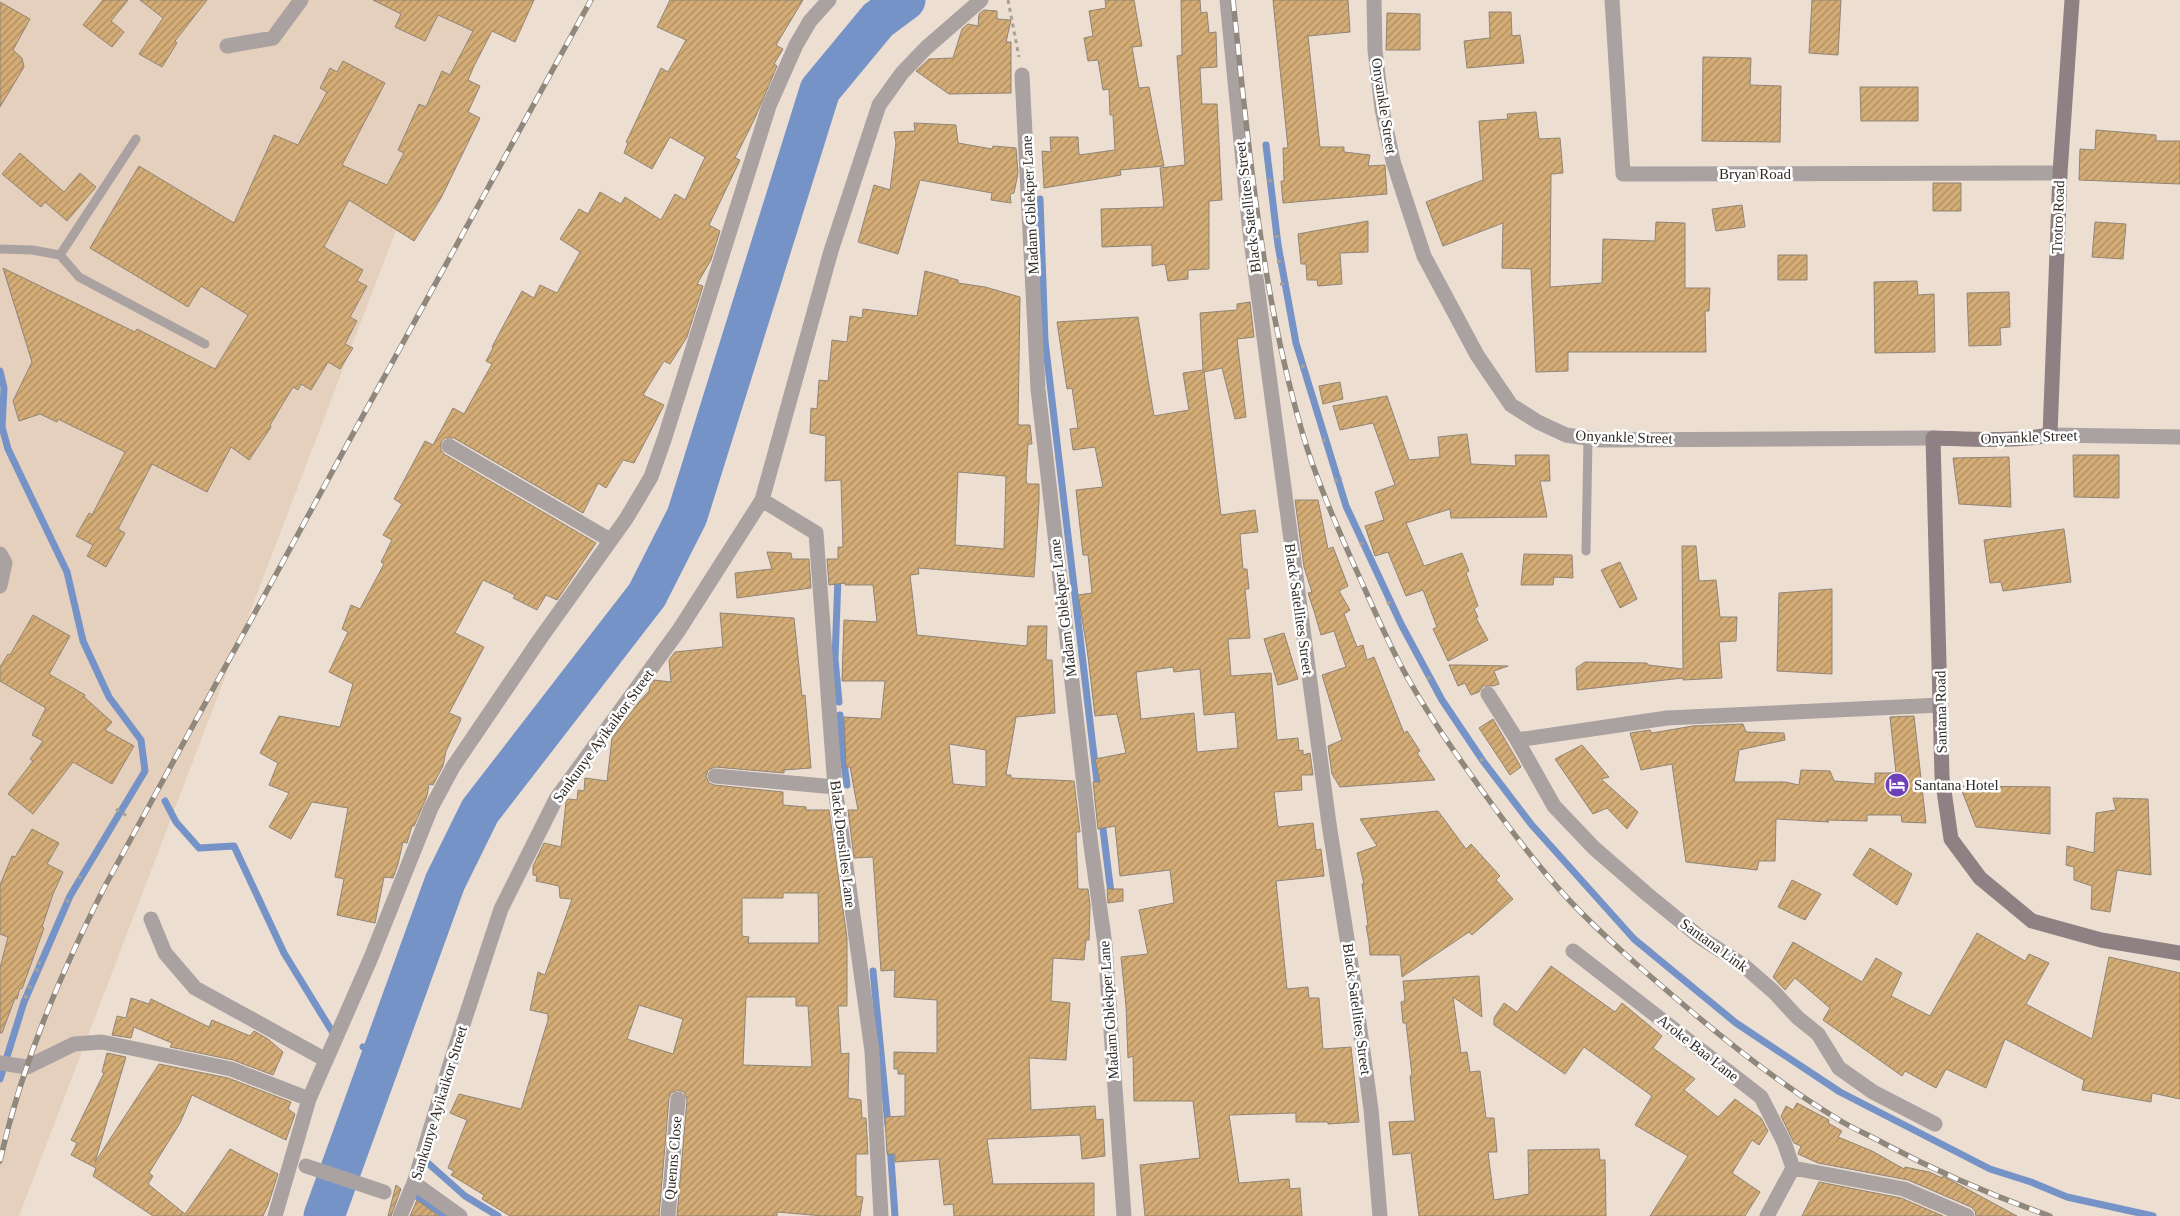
<svg xmlns="http://www.w3.org/2000/svg" width="2180" height="1216" font-family="'Times New Roman',serif">
<style>
.built{fill:#e5d0be}
.lines{fill:none;stroke-linecap:round;stroke-linejoin:round}
.stream{stroke:#7693c7;stroke-width:7}
.river{stroke:#7693c7;stroke-width:41}
.building{fill:url(#building-hatch);stroke:#908577;fill-rule:evenodd}
.path{stroke:#aba096;stroke-width:3;stroke-dasharray:4 4;stroke-linecap:butt}
.lane{stroke:#aaa1a1;stroke-width:9}
.street{stroke:#aaa1a1;stroke-width:15}
.secondary{stroke:#8f8183;stroke-width:15}
.rail-casing{stroke:#90877d;stroke-width:5.5}
.rail{stroke:#fff;stroke-width:4;stroke-dasharray:11;stroke-linecap:butt}
.labels{text-anchor:middle;dominant-baseline:central;stroke-width:5;stroke-linejoin:round;paint-order:stroke}
.street-label{font-size:15px;fill:#302b26;stroke:#fff}
.poi-label{font-size:15px;fill:#302b26;stroke:#fff;text-anchor:start}
</style>
<defs>
<pattern id="building-hatch" width="6" height="6" patternUnits="userSpaceOnUse" patternTransform="scale(1.25)"><rect width="6" height="6" fill="#d4ac76"/><path d="M-1 1l2-2M0 6l6-6M5 7l2-2" fill="none" stroke="#ac8c61"/></pattern>
</defs>
<rect width="100%" height="100%" fill="#ecded1"/>
<!-- built -->
<path class="built" d="M0 0H484L19 1216H0Z"/>
<g class="lines">
<!-- stream -->
<path class="stream" d="M1266 145 1278 245 1296 343 1346 506 1401 624 1442 700 1483 761 1531 824 1634 939 1736 1023 1840 1092 1990 1169 2031 1182 2067 1197 2153 1216
M1040 199 1045 341 1098 790
M0 371 4 388 2 427 8 449 67 572 83 641 109 697 141 740 145 771 70 896 24 1002 0 1079
M838 577 835 659 839 702
M840 715 843 756 847 785
M165 801 176 822 199 848 234 846 284 953 333 1033
M1102 821 1111 893
M873 971 888 1125
M363 1047 383 1056
M890 1145 895 1216
M429 1164 465 1196 498 1216
M418 1197 446 1216"/>
<!-- river -->
<path class="river" d="M324 1216 445 882 480 811 647 595 687 516 820 90 878 20 905 0"/>
</g>
<!-- building -->
<path class="building" d="M103 0H128L111 21 124 32 112 47 83 25Z
M140 0H207L175 41 177 43 162 67 139 54 163 18Z
M373 0H534L515 42 492 31 474 66 468 80 480 86 468 112 480 118 441 198 414 241 349 200 324 247 363 270 357 281 367 286 350 317 357 321 345 344 353 348 340 369 328 362 311 390 301 384 298 390 293 387 270 425 271 427 249 460 231 447 207 492 152 464 118 529 125 533 106 567 87 556 93 545 76 536 89 513 92 515 125 452 58 419 57 422 40 414 19 421 13 401 32 362 3 268 135 332 137 329 215 369 248 315 201 286 188 307 90 248 139 166 234 223 274 135 298 145 327 92 320 88 330 68 337 72 343 61 385 83 342 165 387 185 404 153 398 150 419 104 426 107 442 71 450 75 473 31 438 15 425 41 395 27 401 14Z
M670 0H803L776 45 783 49 774 64 777 66 755 118 735 158 740 160 709 225 720 231 711 260 697 284 703 286 687 337 670 364 664 361 643 395 664 405 634 463 623 460 606 488 598 483 583 513 454 438H445L441 442V450L444 454 596 543 557 600 546 595 537 610 513 598 515 595 483 580 455 633 484 647 449 713 461 718 460 722 446 751 443 766 433 785 429 784 427 796 414 826H412L407 843 403 842 398 864 393 878 384 877 375 923 337 915 344 879 335 877 348 808 312 802 291 839 269 827 289 793 269 785 278 763 260 753 279 716 340 727 353 684 329 672 348 632 342 629 351 605 360 609 384 564 381 562 392 540 383 535 402 504 394 499 425 441 433 445 453 408 464 414 492 364 486 361 493 348 492 347 522 291 534 298 540 285 557 293 580 252 560 239 579 209 588 214 600 192 621 204 625 197 661 220 675 194 685 200 705 157 670 137 652 169 624 153 628 143 626 142 630 134 661 68 668 72 686 40 657 27Z
M1105 0H1134L1142 46 1132 47 1139 88 1149 87 1164 166 1120 170 1121 175 1044 188 1042 151 1051 152 1050 137H1078L1079 155 1115 150 1113 115H1110L1109 89 1103 90 1098 60 1088 61 1084 38 1093 36 1089 11 1106 8Z
M1181 0H1200L1201 13 1207 12 1209 33 1216 32 1217 67 1200 68 1202 104H1217L1222 200 1209 201V269L1188 270V279L1168 281 1165 264 1152 266V245L1102 247 1101 209 1164 207 1160 168 1185 165 1177 56 1182 55Z
M1273 0H1348L1350 32 1308 36 1320 147H1344V152L1370 155 1368 166 1385 165 1387 194 1283 203 1281 181H1284L1283 148H1288Z
M1812 0H1841L1838 55 1809 53Z
M0 2 30 19 13 50 22 58 24 67 0 107Z
M984 10 997 11V19L1011 20 1006 42H1011V93L949 94 916 71 929 59 953 58 962 29 968 24 978 26 979 14Z
M1489 12H1511L1512 36 1520 35 1524 63 1467 68 1464 41 1490 38Z
M1387 13 1420 14V50H1386Z
M1703 57 1751 58 1750 85 1781 86 1780 142 1702 141Z
M1860 87H1918V121H1861Z
M1536 112 1539 139 1560 138 1563 173 1551 174 1550 287 1602 283 1603 239 1655 241 1656 222 1685 223V288H1710L1709 311H1705L1706 352H1568V371L1536 372 1531 269 1502 268 1503 223 1443 246 1426 202 1483 180 1479 121 1508 119 1507 114Z
M914 123 956 125 958 143 992 149 993 146 1016 148 1018 173 1014 193 1010 194 1011 203 991 200 992 193 920 180 898 254 858 242 874 185 890 190 896 143 894 132 915 131Z
M2096 130 2156 135V141H2180V184L2079 180 2080 149 2095 150Z
M20 153 64 192 80 173 96 187 67 221 45 202 41 207 2 174Z
M1933 183H1961V211H1933Z
M1742 205 1745 227 1716 231 1712 209Z
M1368 221V252L1340 253 1342 284 1318 286 1317 280H1307L1306 264H1301L1298 234Z
M2095 222 2126 224 2123 259 2092 257Z
M1778 255H1807V280H1778Z
M925 271 958 280V283L985 287 1020 297 1018 425H1030L1032 444H1028L1026 479 1027 484H1039V502L1034 577 918 568 919 574 910 575 917 635 1027 646 1028 626H1047L1046 660H1052L1055 713 1016 717 1006 775H1011V778L1074 781 1080 832H1076L1078 889H1088L1090 905 1089 940H1086L1084 960 1053 958 1051 1001 1070 1003 1066 1060 1029 1058 1031 1110 1095 1106 1096 1120 1103 1119 1105 1156 1082 1159 1080 1135 987 1139 993 1184 1094 1183V1216H954L953 1204 944 1205 939 1159 895 1162V1154H887L885 1117 905 1116V1074H898V1069H894V1052L937 1053V1000L894 997 895 970 881 971 873 857 854 858 848 810H858L850 767H846L844 717 881 719 885 681H842L844 620 877 622 873 585H845L846 583 829 585 827 559H838V547H843L841 480 825 481 826 436 810 433 811 408 817 409 819 380 828 381 832 340 847 342 850 316 862 318 863 309 917 316ZM958 472 1006 476 1004 549 955 545ZM949 744 986 750V787L953 784Z
M1917 281 1918 295 1934 294 1935 352 1875 353 1874 282Z
M2009 292 2010 327 2000 328 2001 345 1969 346 1967 293Z
M1250 302 1254 337 1237 339 1246 417 1235 419 1222 368 1204 372 1221 515 1255 510 1258 532 1240 534 1243 569H1247L1249 589H1245L1250 638 1228 639 1231 676 1271 673 1277 740 1298 738 1299 751 1303 750V755L1310 753 1313 775H1301L1302 790 1274 792 1278 827 1313 823 1316 850 1321 849 1324 876 1276 881 1287 989 1308 987 1309 998H1319L1323 1049 1351 1047 1359 1122 1328 1124V1122H1296V1113L1229 1115 1239 1183 1289 1179 1290 1189 1300 1188 1302 1216H1145L1140 1165 1200 1158 1193 1101H1134L1133 1056 1128 1058 1126 1006 1121 957 1148 954 1139 910 1174 903 1170 870 1120 876 1115 826 1098 829 1093 782H1100L1095 759 1126 753 1117 714 1095 716 1087 648 1078 595 1092 593 1088 555H1083L1076 490 1103 487 1095 447 1073 450 1070 429 1078 428 1072 388 1067 389 1057 322 1138 317 1154 416 1189 410 1183 373 1203 370 1200 313 1237 310V304ZM1173 667 1174 672 1200 669 1204 715 1235 712 1238 748 1197 752 1194 713 1141 719 1136 672Z
M1340 382 1343 399 1323 404 1319 386Z
M1387 396 1409 460 1440 457 1438 437 1467 434 1471 464 1516 466 1515 455H1549L1550 481H1540L1547 517 1451 518 1450 509 1406 523 1424 566 1462 553 1469 571 1466 573 1478 606 1474 609 1478 617 1476 618 1488 640 1448 661 1433 629 1437 627 1423 590 1406 596 1388 552 1375 556 1365 526 1384 520 1375 492 1395 485 1373 423 1340 430 1333 406Z
M2073 455H2119V498L2074 497Z
M2009 457 2011 507 1959 504 1953 458Z
M1295 500H1318L1328 549 1333 547 1348 586 1339 591 1350 610 1344 614 1357 647 1363 645 1367 660 1374 657 1404 733 1407 731 1420 751 1417 753 1435 780 1340 787 1332 774 1328 746 1342 740 1322 675 1346 667 1334 631 1321 635 1314 611 1308 593 1312 592 1304 567Z
M2064 529 2071 582 2003 591 2001 582 1990 583 1984 540Z
M1682 546H1696L1699 581 1716 580 1720 617H1737L1736 641 1719 642 1722 678 1683 680V678L1577 690 1576 668 1585 662 1647 663 1648 665 1683 669Z
M767 552 791 553 792 559H809L811 588 737 598 735 573 772 569Z
M1524 554 1572 555 1573 578 1554 577 1553 585H1521Z
M1620 562 1637 599 1620 608 1601 570Z
M1832 589V674L1777 671 1779 593Z
M720 613 794 618 802 696 805 695 811 768 784 770V773L715 767 708 770 706 776 709 783 714 785 783 792V805L806 807V810H829L847 938V1006H838L841 1054 849 1053 848 1098 861 1100 862 1118H866L868 1154H856V1196L863 1197 860 1216H823L777 1212V1216H677L687 1100 684 1092 678 1090 671 1093 669 1098 659 1216H510L482 1199 484 1195 451 1175 454 1171 448 1168 467 1120 450 1113 459 1094 521 1109 548 1020V1014L530 1010 538 972 545 975 572 899 560 898 559 886 536 881 537 876 533 875V866L544 843 561 847 566 802 568 799 577 800 578 790 584 791 585 778 607 781 612 738 638 703 649 691 650 686 654 680 671 682 669 660 675 652 723 647ZM783 893H818L819 943H748L749 937 742 936V898H783ZM746 997H796V1006H808L812 1067 743 1065ZM639 1005 683 1019 673 1054 627 1039Z
M33 615 70 636 49 674 85 695 84 697 112 722 105 730 134 746 112 784 73 762 33 814 8 794 33 761 30 759 43 741 32 735 46 708 0 681V667L8 654 10 655Z
M1284 633 1298 679 1278 685 1264 639Z
M1449 665H1458L1508 666 1494 671 1499 684 1493 686H1483L1479 692 1471 695 1465 683 1458 686Z
M1914 716 1926 823 1902 822 1901 815H1867V821L1826 820 1829 822 1776 819 1775 861H1759L1757 870 1686 862 1672 764 1641 770 1630 733 1650 730 1652 733 1693 726 1743 724 1746 732 1784 733 1785 740 1739 750 1734 782H1785L1799 785 1801 770 1830 771 1834 781 1875 784V773H1896L1890 717Z
M1493 719 1521 767 1510 775 1479 728Z
M1582 745 1609 777 1601 779 1638 812 1627 829 1607 808 1593 814 1555 759Z
M1960 786 2050 787V834L1976 827Z
M2113 798 2148 799 2151 875 2117 870 2110 912 2091 909 2092 886 2074 880V867L2066 865 2067 846 2094 853 2096 813 2116 810Z
M1438 811 1466 849 1471 844 1500 876 1496 880 1513 899 1472 935 1469 932 1402 977 1400 955H1370L1369 942 1366 926 1368 925 1362 884H1364L1357 853 1377 846 1360 819Z
M32 829 59 843 47 864 63 872 53 894 42 927 44 928 22 989 20 988 17 999 15 998 2 1033H0V968L8 937 0 934V885L12 856 15 857Z
M1870 848 1912 874 1897 905 1853 875Z
M1792 880 1821 894 1805 920 1778 907Z
M1107 889H1123V901L1108 903Z
M1977 933 2025 961 2029 954 2049 963 2026 1004 2092 1039 2109 957 2180 973V1099L2152 1093 2151 1102 2082 1090 2084 1080 2005 1039 1986 1088 1946 1069 1936 1088 1905 1071 1902 1076 1823 1020 1830 1008 1795 978 1785 990 1773 977 1793 942 1862 982 1876 958 1902 973 1891 996 1930 1016Z
M1551 966 1615 1012 1622 1003 1662 1036 1653 1048 1695 1079 1684 1090 1718 1117 1735 1099 1761 1118 1768 1131 1759 1145 1752 1140 1732 1173 1760 1192 1745 1216H1650L1688 1156 1635 1125 1652 1096 1584 1047 1565 1074 1494 1025V1018L1504 1003 1517 1012Z
M1479 976 1482 1017 1453 997 1461 1053 1467 1052 1470 1072 1480 1071 1486 1118H1494L1497 1152H1488L1494 1200 1529 1194 1528 1150 1599 1149 1600 1160H1605L1606 1216H1419L1411 1153 1393 1155 1389 1122 1415 1121 1410 1076 1412 1075 1406 1023H1403L1401 1002 1405 1001 1403 981Z
M131 998 149 1004 151 999 209 1027 212 1020 250 1036 254 1031 268 1039 283 1052 273 1075 233 1060 170 1047 172 1043 134 1027 131 1038 112 1035 117 1016 126 1018Z
M107 1053 126 1057 95 1162 159 1064 228 1078 291 1102 288 1109 295 1114 286 1140 192 1095 180 1123 149 1173 153 1176 148 1184 185 1214 230 1149 278 1174 268 1205 263 1216H153L93 1176 96 1168 71 1155 77 1143 71 1140 104 1073 102 1072Z
M1797 1103 1829 1120 1828 1123 1842 1131 1838 1137 1872 1151 1904 1169 1905 1167 1929 1172 1942 1178 1943 1176 2017 1216H1976L1975 1211 1971 1207 1908 1180 1818 1163 1798 1154 1801 1146 1794 1143 1781 1116 1786 1106 1793 1110Z
M1819 1182 1901 1198 1943 1216H1802Z
M396 1185 401 1189 391 1216H388Z
M417 1200 439 1216H410Z"/>
<g class="lines">
<!-- path -->
<path class="path" d="M1008 0 1019 57
M1268 181 1274 180
M1275 237 1282 235
M1277 262 1284 260
M1280 284H1289
M1301 367 1307 365
M1322 441 1329 438
M1334 481 1342 478
M1360 545 1366 540
M1387 604 1394 600
M1427 679 1433 675
M1480 761 1484 758
M116 809 127 816
M78 876 85 880
M66 900 72 904
M37 962 44 965
M35 969 42 973
M28 986 34 989
M24 996 31 999"/>
<!-- lane -->
<path class="lane" d="M0 249 32 250 60 255 79 277 205 344
M60 255 136 139
M1586 551 1588 438"/>
<!-- street -->
<path class="street" d="M1227 0 1250 233 1329 824 1350 958 1371 1109 1380 1216
M1374 0 1375 50 1382 109 1393 161 1424 256 1477 355 1511 405 1538 422 1566 435 1600 440 1933 438
M1612 0 1623 174 2060 173
M227 46 273 38 301 0
M1022 75 1038 389 1091 846 1105 945 1124 1216
M2050 435 2180 437
M449 446 610 540
M762 500 816 533 835 787 872 1051 881 1216
M0 554 5 563 0 586
M1488 694 1517 740
M715 776 835 787
M151 919 165 953 195 988 326 1060
M1573 951 1761 1097 1784 1142 1793 1168
M0 1063 27 1067 74 1044 102 1042 231 1069 309 1099
M1935 1124 1873 1092 1839 1068 1818 1034 1798 1018 1774 992 1743 965 1701 938 1648 895 1594 848 1554 806 1517 740 1667 718 1941 705
M306 1166 384 1192
M414 1183 460 1216
M275 1216 309 1099 370 960 431 808 453 767 540 639 626 519 651 477 665 437 769 106 796 45 810 21 829 0
M400 1216 414 1183 452 1058 501 909 556 799 679 630 762 500 831 251 879 105 902 73 926 48 981 0
M668 1216 678 1099
M1767 1216 1793 1168 1904 1189 1967 1216"/>
<!-- secondary -->
<path class="secondary" d="M2072 0 2060 173 2050 435C2011 442 1972 439 1933 438L1942 777 1951 839 1980 878 2032 921 2101 940 2180 953"/>
<defs>
<path id="rail" d="M1233 0C1249 151 1262 303 1307 448 1320 488 1337 527 1354 565 1369 598 1383 632 1400 664 1425 711 1455 753 1486 796 1512 832 1539 868 1569 900 1605 938 1645 972 1685 1006 1732 1046 1783 1086 1836 1118 1851 1128 1869 1135 1885 1144 1938 1172 1993 1196 2050 1216
M0 1161C22 1063 60 975 105 886L591 0"/>
</defs>
<!-- rail casing -->
<use href="#rail" class="rail-casing"/>
<!-- rail -->
<use href="#rail" class="rail"/>
</g>
<!-- icons -->
<defs>
<symbol id="hotel-disc" viewBox="-11 -11 22 22"><circle r="9.5" fill="#6e41b9" stroke="#fff"/><path d="M-6-4.5h1.5V1H6V5H4.5V3h-9V5H-6ZM-4 0a1.8 1.8 0 1 1 3.6 0ZM.5 0V-2.5h3Q6-2.5 6 0Z" fill="#fff"/></symbol>
</defs>
<g fill-rule="evenodd">
<use href="#hotel-disc" x="1883" y="771" width="28" height="28"/>
</g>
<g class="labels">
<!-- street labels -->
<g class="street-label">
<text transform="translate(1384 106) rotate(81)">Onyankle Street</text>
<text x="1755" y="174">Bryan Road</text>
<text transform="translate(1030 205) rotate(-93)">Madam Gblekper Lane</text>
<text transform="translate(1248 207) rotate(-97)">Black Satellites Street</text>
<text transform="translate(2058 217) rotate(-88)">Trotro Road</text>
<text transform="translate(1624 437) rotate(2)">Onyankle Street</text>
<text transform="translate(2029 437) rotate(-2)">Onyankle Street</text>
<text transform="translate(1063 608) rotate(-97)">Madam Gblekper Lane</text>
<text transform="translate(1299 609) rotate(82)">Black Satellites Street</text>
<text transform="translate(1941 712) rotate(-91)">Santana Road</text>
<text transform="translate(603 736) rotate(-54)">Sankunye Ayikaikor Street</text>
<text transform="translate(843 844) rotate(83)">Black Densilles Lane</text>
<text transform="translate(1714 945) rotate(36)">Santana Link</text>
<text transform="translate(1357 1009) rotate(82)">Black Satellites Street</text>
<text transform="translate(1109 1010) rotate(-94)">Madam Gblekper Lane</text>
<text transform="translate(1698 1048) rotate(38)">Aroke Baa Lane</text>
<text transform="translate(439 1103) rotate(-73)">Sankunye Ayikaikor Street</text>
<text transform="translate(673 1158) rotate(-85)">Quenns Close</text>
</g>
<!-- poi labels -->
<g class="poi-label">
<text x="1914" y="785">Santana Hotel</text>
</g>
</g>
</svg>
